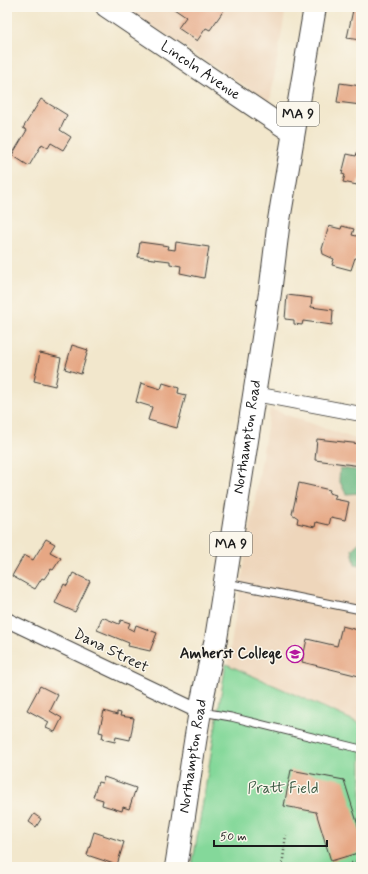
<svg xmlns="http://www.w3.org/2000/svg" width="368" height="874" font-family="Mynerve,sans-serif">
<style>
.built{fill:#eed6bb}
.green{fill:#84d89a;stroke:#507a5b}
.forest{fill:#6bb882;stroke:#446a4f}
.building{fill:#e6a784}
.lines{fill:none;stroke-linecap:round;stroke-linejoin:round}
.service-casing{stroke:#3c3a36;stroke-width:9}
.minor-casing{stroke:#3c3a36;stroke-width:16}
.secondary-casing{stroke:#3c3a36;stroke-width:22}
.trunk-casing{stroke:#3c3a36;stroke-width:24}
.path{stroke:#3c3a36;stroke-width:2.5;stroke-dasharray:1 3;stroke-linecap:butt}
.service{stroke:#fff;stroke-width:7}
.minor{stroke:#fff;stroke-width:14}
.secondary{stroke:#fff;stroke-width:20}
.trunk{stroke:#fff;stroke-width:22}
.labels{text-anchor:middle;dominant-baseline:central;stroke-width:3;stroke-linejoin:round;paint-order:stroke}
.shield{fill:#fbf7ec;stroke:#5f5e5a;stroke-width:1}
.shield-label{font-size:14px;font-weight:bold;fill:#1c1c1c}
.street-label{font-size:15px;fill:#1c1c1c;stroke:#fbf7ec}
.poi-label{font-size:15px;font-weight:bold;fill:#1c1c1c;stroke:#fbf7ec;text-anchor:end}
.park-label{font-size:15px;fill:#405e48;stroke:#fbf7ec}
</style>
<rect width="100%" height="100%" fill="#fbf7ec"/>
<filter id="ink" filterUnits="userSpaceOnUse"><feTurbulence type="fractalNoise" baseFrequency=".025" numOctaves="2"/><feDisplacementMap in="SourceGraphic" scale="8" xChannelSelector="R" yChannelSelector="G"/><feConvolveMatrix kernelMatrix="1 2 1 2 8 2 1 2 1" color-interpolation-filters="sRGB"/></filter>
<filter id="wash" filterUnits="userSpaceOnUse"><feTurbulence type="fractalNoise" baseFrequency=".012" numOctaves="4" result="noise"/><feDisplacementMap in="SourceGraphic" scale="16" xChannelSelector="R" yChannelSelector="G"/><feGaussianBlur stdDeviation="0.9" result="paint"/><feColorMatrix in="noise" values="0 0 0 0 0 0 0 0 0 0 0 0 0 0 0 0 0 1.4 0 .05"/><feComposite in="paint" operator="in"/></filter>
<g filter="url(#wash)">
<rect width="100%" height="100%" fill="#f2e7cc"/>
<!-- built -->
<path class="built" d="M122 7H286L270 102Z
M270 409 361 441V867H194Z"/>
<!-- green -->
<path class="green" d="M226 664 361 724V867H192Z"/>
<!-- forest -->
<path class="forest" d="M340 468 361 471V493L346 494 339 480Z
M361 541V565L355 564 352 549Z"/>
<g id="blocks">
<!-- building -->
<path class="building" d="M171 7H222L221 8 224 10 210 30 206 28 197 41 178 28 186 17Z
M350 7H361V40L347 38 353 10 350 9Z
M340 83 361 86V105L337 102Z
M41 99 67 115 60 130 71 137 63 150 51 143 48 148 42 144 29 166 12 155 27 130 23 128Z
M358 150H361V180L359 179 357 185 343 182 345 175 342 174 347 154 356 156Z
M329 226 341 229 342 226 354 229 352 235 361 237 360 259 355 258 351 270 332 265 334 259 323 254 322 249Z
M140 242 169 246 168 249 175 250 176 242 209 247 204 278 180 273 181 266 170 264V261L138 257Z
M287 295 312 298 311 307 333 310 332 325 303 321 302 325 294 324V320L285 319Z
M72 345 88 350 81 374 65 369Z
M40 353 61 358 55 386 34 381Z
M141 383 161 389 163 383 179 388 178 393 186 395 177 428 148 420 152 407 136 402Z
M317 439 361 444V466L315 460Z
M299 483 330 490 329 493 336 495 334 499 349 502 345 520 331 517 329 525 316 522 315 527 297 523 298 518 292 514Z
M46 539 55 544 50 552 61 558 53 570 51 569 44 579 42 578 35 589 12 576 24 555 33 560Z
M73 573 90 581 75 612 55 603 64 584 67 586Z
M102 617 119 624 121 620 130 623 128 628 134 631 136 625 157 633 150 651 128 646 129 643 97 630Z
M342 626 358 630 357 635 361 636 359 676 302 662 307 639 337 646Z
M40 686 58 695 50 711 62 718 55 732 46 728 49 722 27 710Z
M104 711 117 715V712L121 713 120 716 134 718 130 740 116 737 115 742 102 739 103 733 99 732Z
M291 770 344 780 361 835V852L331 861 316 812 284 806Z
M104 777 136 788 129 809 123 807 122 811 102 805 103 800 93 797 98 782 102 783Z
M34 814 41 819 36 827 29 822Z
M94 832 124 842 117 865 87 855Z"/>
</g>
</g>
<g filter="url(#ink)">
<use href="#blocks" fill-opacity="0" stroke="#3c3a36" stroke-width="1"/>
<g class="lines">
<defs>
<path id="service" d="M227 583 361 610
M202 712 231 717 361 749"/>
<path id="minor" d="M255 394 361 414
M7 620 200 712"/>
<g id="secondary">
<path id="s1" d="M106 7 294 134"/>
</g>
<g id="trunk">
<path id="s2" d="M176 867C189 791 196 713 216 639L270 293 279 220 315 7"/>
</g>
</defs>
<!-- service casing -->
<use href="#service" class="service-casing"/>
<!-- minor casing -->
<use href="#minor" class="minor-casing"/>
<!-- secondary casing -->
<use href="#secondary" class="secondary-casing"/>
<!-- trunk casing -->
<use href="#trunk" class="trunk-casing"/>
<!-- path -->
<path class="path" d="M282 867 286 835
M340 867 361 860"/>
<!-- service -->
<use href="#service" class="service"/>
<!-- minor -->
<use href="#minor" class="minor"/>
<!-- secondary -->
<use href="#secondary" class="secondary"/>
<!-- trunk -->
<use href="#trunk" class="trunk"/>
</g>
</g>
<!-- icons -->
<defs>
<symbol id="university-ring" viewBox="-11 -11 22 22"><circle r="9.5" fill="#fbf7ec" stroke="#b5179e" stroke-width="1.5"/><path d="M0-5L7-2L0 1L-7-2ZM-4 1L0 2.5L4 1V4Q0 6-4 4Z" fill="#b5179e"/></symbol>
</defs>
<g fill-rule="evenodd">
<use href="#university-ring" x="285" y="644" width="20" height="20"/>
</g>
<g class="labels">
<!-- shield labels -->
<g class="shield">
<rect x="277" y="102" width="42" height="24" rx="3"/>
<rect x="210" y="532" width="42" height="24" rx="3"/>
</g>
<g class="shield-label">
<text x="298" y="114">MA 9</text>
<text x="231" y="544">MA 9</text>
</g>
<!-- street labels -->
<g class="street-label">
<text stroke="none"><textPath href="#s1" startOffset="114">Lincoln Avenue</textPath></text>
<text stroke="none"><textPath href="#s2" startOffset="436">Northampton Road</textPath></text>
<text transform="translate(111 651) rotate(26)">Dana Street</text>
<text stroke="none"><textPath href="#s2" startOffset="112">Northampton Road</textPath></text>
</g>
<!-- poi labels -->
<g class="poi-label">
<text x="282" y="654">Amherst College</text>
</g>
<!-- park labels -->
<g class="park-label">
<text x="283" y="789">Pratt Field</text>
</g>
</g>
<!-- margin -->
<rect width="368" height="874" fill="none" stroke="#fbf7ec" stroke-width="24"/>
<!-- scale -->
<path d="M214 840v6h113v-6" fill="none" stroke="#1c1c1c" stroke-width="2"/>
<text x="220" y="840" font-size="12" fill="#1c1c1c" stroke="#fbf7ec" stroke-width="3" paint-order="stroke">50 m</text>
</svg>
